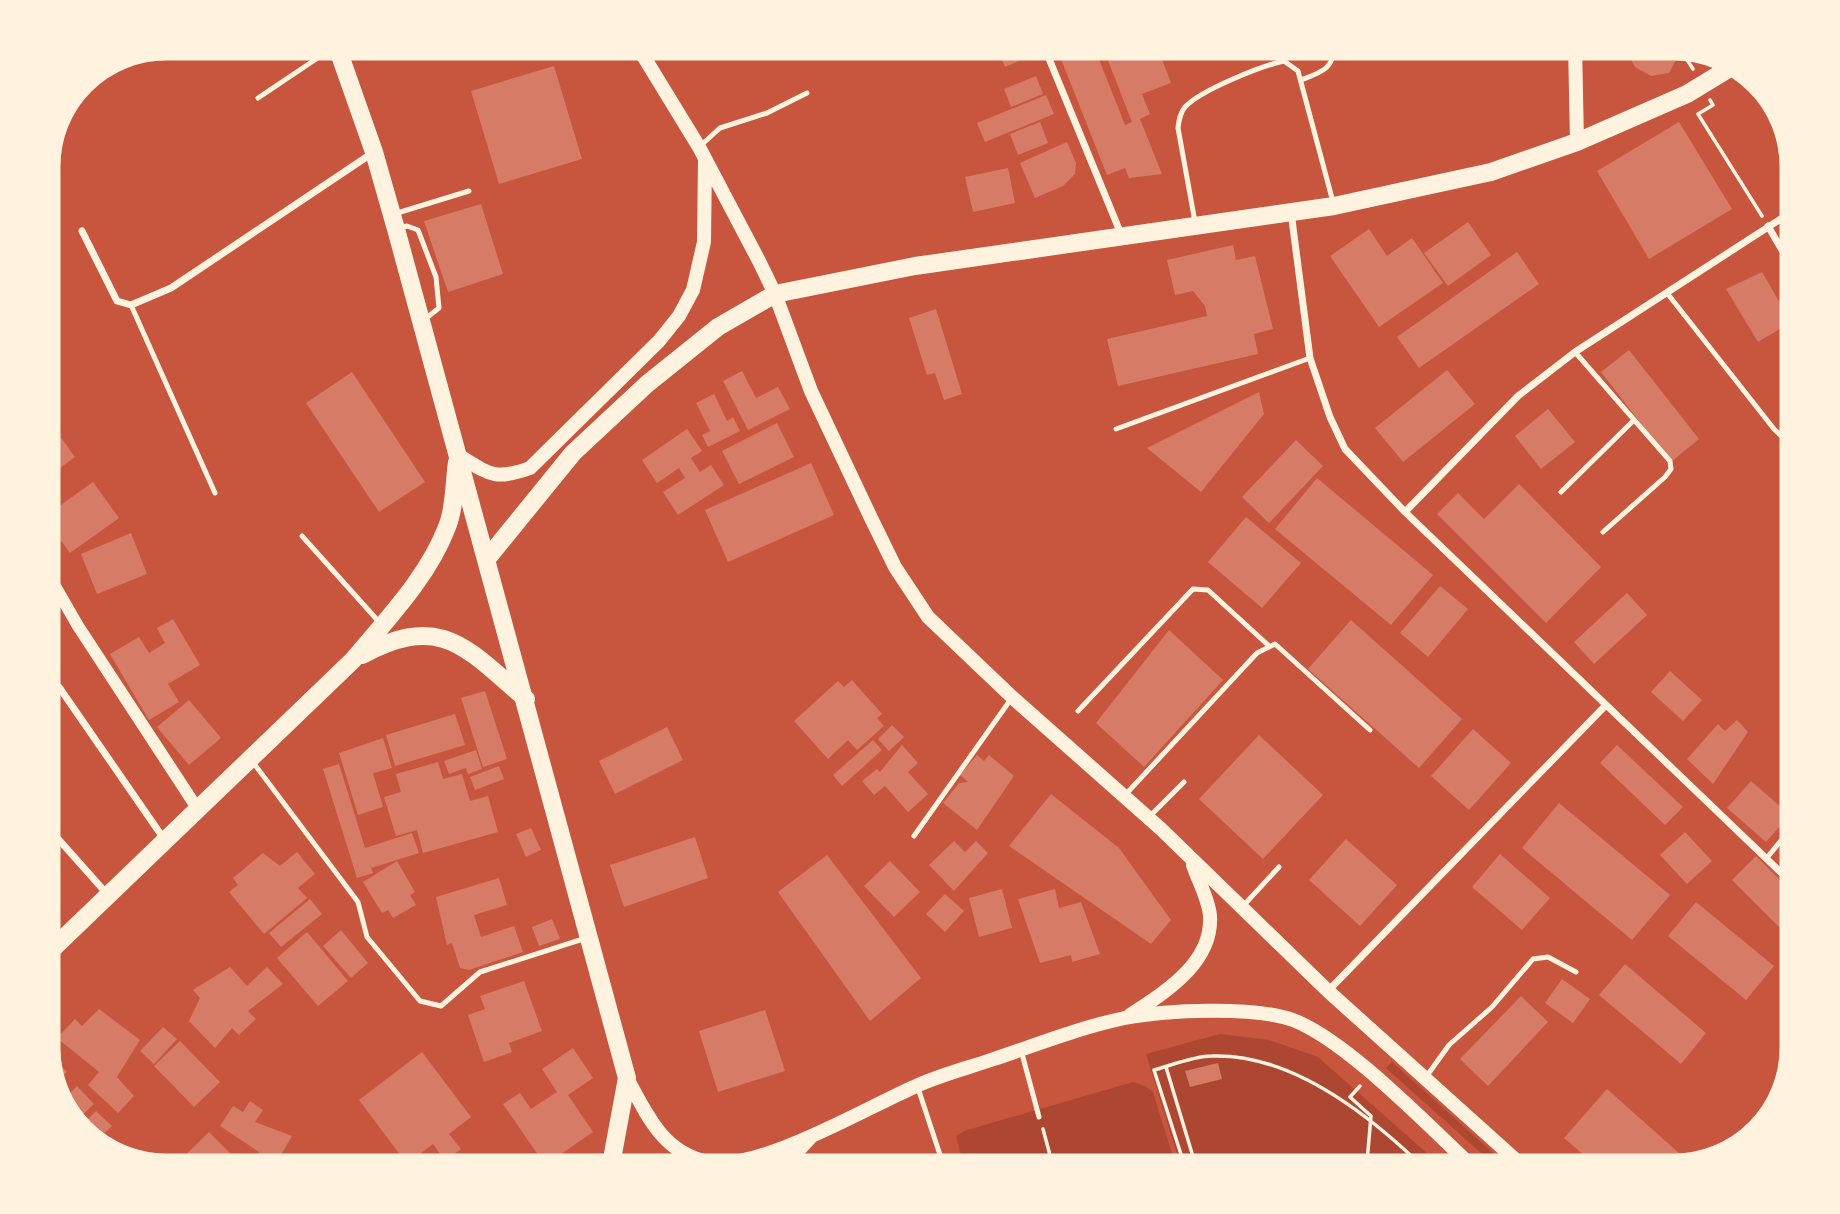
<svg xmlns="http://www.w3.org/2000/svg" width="1840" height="1214" font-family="'Open Sans',sans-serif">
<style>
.green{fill:#ae4732}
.building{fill:#d67c66}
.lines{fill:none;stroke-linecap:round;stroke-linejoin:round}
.path{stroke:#fff3e0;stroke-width:3.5}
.service{stroke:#fff3e0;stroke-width:5}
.minor{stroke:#fff3e0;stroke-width:7}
.tertiary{stroke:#fff3e0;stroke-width:12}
.secondary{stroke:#fff3e0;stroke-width:14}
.trunk{stroke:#fff3e0;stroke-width:18}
.rim{fill:none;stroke:#fff3e0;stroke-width:9}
</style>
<rect width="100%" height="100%" fill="#c8553d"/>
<!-- green -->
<path class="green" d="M1220 1034 1269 1040 1318 1057 1446 1170H1182L1146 1054Z
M1392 1062 1512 1170H1500L1386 1068Z
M1133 1082 1145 1086 1153 1092 1177 1170H965L956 1136 964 1131Z"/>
<!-- building -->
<path class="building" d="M798 44H833L801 55Z
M984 44H1022L1028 57 1005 67 997 49 988 53Z
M1055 44H1093L1125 125 1132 122 1105 53 1130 44H1156L1171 83 1142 94 1150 114 1140 119 1162 174 1129 178 1125 168 1107 175Z
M1623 44H1674L1683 47 1669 73 1651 76 1635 67Z
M554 66 582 159 499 184 471 91Z
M1036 76 1043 94 1011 107 1004 89Z
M1046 95 1054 114 985 142 977 123Z
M1040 122 1048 143 1018 155 1010 134Z
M1679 122 1732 209 1649 259 1597 171Z
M1067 142 1076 163 1075 174 1063 186 1035 198 1020 163Z
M1008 168 1015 203 973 212 965 177Z
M481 204 503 274 448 292 424 221Z
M1468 222 1491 255 1448 286 1424 253Z
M1369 229 1387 256 1412 238 1443 283 1379 327 1330 256Z
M1233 245 1236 260 1255 256 1273 329 1254 334 1258 354 1118 386 1107 339 1207 316 1205 306 1193 291 1175 295 1167 260Z
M1517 252 1539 284 1419 368 1397 337Z
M1762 272 1791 322 1758 342 1726 289Z
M936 309 962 394 944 400 935 373 927 375 909 318Z
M1629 350 1699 439 1671 462 1601 372Z
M1447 370 1475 404 1403 462 1375 428Z
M742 371 756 398 778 387 790 409 748 430 723 381Z
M352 372 425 482 379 512 306 403Z
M1259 392 1264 414 1201 492 1147 448Z
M714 394 727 421 733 417 740 431 708 447 702 435 710 431 696 403Z
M1548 409 1575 442 1541 469 1515 436Z
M44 414 75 457 44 480Z
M777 423 794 457 739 484 722 451Z
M687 429 702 451 691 458 700 472 711 465 724 485 678 515 663 492 685 478 679 468 657 483 642 460Z
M1296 440 1323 466 1269 523 1242 497Z
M811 463 834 515 728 562 705 510Z
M1317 478 1433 575 1391 625 1275 529Z
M93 482 119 518 70 553 44 517Z
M1519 484 1601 567 1546 623 1437 514 1458 493 1484 519Z
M1246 517 1301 563 1262 608 1208 562Z
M131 533 147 574 97 594 81 554Z
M1440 586 1468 609 1428 657 1400 633Z
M1627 593 1647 615 1594 664 1574 642Z
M173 619 200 665 168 684 179 702 149 720 110 654 139 637 149 653 165 643 157 628Z
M1351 620 1462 719 1419 768 1308 669Z
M1169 630 1223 680 1144 767 1096 723Z
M1670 671 1702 700 1683 721 1651 692Z
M852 680 882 714 877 718 884 726 857 750 848 740 828 759 794 721 838 681 844 687Z
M485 691 507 759 483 767 461 698Z
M189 700 221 738 189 765 157 727Z
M455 714 465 745 395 766 386 735Z
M1737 720 1748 732 1713 784 1687 759 1718 724 1725 731Z
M892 725 904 737 889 751 878 739Z
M667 727 683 760 615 794 599 761Z
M1473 729 1511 763 1469 810 1431 776Z
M1259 735 1323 795 1263 859 1199 799Z
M383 738 392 768 373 773 383 807 358 815 339 753Z
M873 740 882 750 842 786 833 775Z
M902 745 918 763 908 772 928 794 908 812 885 786 874 795 862 781 877 769 880 772Z
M1617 745 1683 807 1665 825 1600 763Z
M476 750 482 769 468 774 466 768 449 774 444 761Z
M977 755 984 761 989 755 1014 776 977 830 943 803 959 783 968 782 960 775Z
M438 762 443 779 462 774 470 801 488 796 498 832 423 853 417 830 396 836 384 797 401 792 396 774Z
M339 764 365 848 412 833 419 853 371 868 373 873 357 878 323 769Z
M499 766 504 779 475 790 470 777Z
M1751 781 1790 815 1766 842 1727 808Z
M1051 794 1119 848 1171 920 1151 944 1009 846Z
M1559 803 1670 895 1632 940 1522 848Z
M531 828 541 850 526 857 516 834Z
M1685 832 1712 861 1687 884 1660 855Z
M695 837 708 878 624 907 610 865Z
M1346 839 1397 885 1360 926 1309 880Z
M954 841 965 852 976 841 988 853 954 891 929 865Z
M1796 844V870L1783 860Z
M297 852 315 874 298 888 307 898 264 934 229 892 238 885 233 878 263 853 280 866Z
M1500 854 1550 898 1522 930 1472 887Z
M827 855 921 978 870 1021 778 892Z
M1756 856 1796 896V944L1732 880Z
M397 861 415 892 410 895 416 905 393 918 388 910 382 913 363 882Z
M890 861 920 892 894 917 864 886Z
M499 878 507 905 474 915 481 937 514 926 523 952 469 970 460 968 452 943 447 945 436 897Z
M1002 889 1012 928 979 937 969 898Z
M1055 889 1059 908 1081 902 1100 954 1072 962 1071 955 1040 963 1018 899Z
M945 894 964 911 945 932 926 914Z
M310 899 322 914 281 947 269 933Z
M1696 902 1774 966 1746 1000 1668 936Z
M552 919 560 939 539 946 532 927Z
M341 930 368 963 351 978 323 946Z
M307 932 348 981 318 1006 277 958Z
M1625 964 1706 1033 1681 1064 1599 995Z
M230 967 247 986 267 967 283 984 248 1011 256 1019 239 1035 232 1028 215 1048 189 1021 200 998 193 990Z
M1562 979 1590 999 1573 1023 1545 1003Z
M524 981 542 1031 509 1043 512 1052 484 1062 468 1015 485 1009 480 996Z
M1521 996 1548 1022 1488 1086 1460 1059Z
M99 1009 140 1040 117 1077 134 1096 118 1113 88 1085 99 1072 57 1038 75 1019 82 1026Z
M765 1010 785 1071 718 1092 699 1031Z
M163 1027 177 1039 154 1064 140 1051Z
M180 1041 220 1082 194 1107 154 1066Z
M573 1048 593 1078 568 1095 593 1132 545 1165 503 1104 520 1093 531 1109 557 1092 542 1069Z
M47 1051 67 1072 54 1085 62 1093 57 1098 44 1055Z
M422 1052 471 1117 449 1134 461 1149 445 1161 433 1144 407 1164 359 1100Z
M1218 1063 1222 1079 1190 1087 1185 1071Z
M77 1086 94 1104 74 1123 59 1105Z
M1607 1089 1679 1153 1664 1170H1601L1564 1138Z
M250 1101 263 1110 255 1122 292 1136 272 1170H257L250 1166 259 1152 220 1126 233 1106 243 1112Z
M96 1111 112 1126 93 1144 78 1129Z
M209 1132 241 1164 234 1170H170Z"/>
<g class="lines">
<!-- path -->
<path class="path" d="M1693 69 1686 58 1698 51
M1710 100 1713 105 1698 114 1762 216
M1166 1067 1197 1170
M1360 1086 1350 1097 1371 1116 1367 1162
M1043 1129 1054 1170
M1186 1170 1154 1070C1172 1065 1194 1056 1212 1056 1293 1053 1372 1117 1426 1170
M1340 1170C1358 1164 1379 1156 1395 1170"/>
<!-- service -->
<path class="service" d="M1301 80C1322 72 1334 69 1335 44
M258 98 334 47
M699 147 720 128 767 113 807 93
M394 214 469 191
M1195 222 1178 128C1179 120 1180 113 1185 107 1201 90 1261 66 1284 61L1298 71 1333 202
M399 228 407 226 418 230 436 277 439 308 425 319
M1667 293 1774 429 1796 450
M131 305 215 493
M1575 352 1670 461 1671 469 1665 477 1603 532
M1116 429 1310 358
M1561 492 1633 421
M302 536 380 623
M1078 711 1193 589 1208 590 1268 645
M252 761 358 902 367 937 420 1001 441 1006 480 972 586 938
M1126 794 1257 653 1275 644 1370 730
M1149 817 1184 782
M914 836 1011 699
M1766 859 1796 822
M1243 906 1279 867
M1021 1050 1039 1117
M1426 1077 1449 1045 1492 1007 1533 959 1548 957 1576 972
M918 1088 945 1170
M290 1167 293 1170"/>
<!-- minor -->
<path class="minor" d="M1043 44 1121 234
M1291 212 1310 358 1330 417 1345 449 1405 512 1796 887
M1768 226 1796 274
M82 231 117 301 131 305 171 288 374 152
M1405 512 1518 396 1575 352 1796 209
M59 687 164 839
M44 823 108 895
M1328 991 1605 706"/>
<!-- tertiary -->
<path class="tertiary" d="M44 567 78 626 197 808"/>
<!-- secondary -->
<path class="secondary" d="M636 44 699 147 759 261 775 294 811 391 871 518 895 567 928 617 1012 697 1161 829 1328 991 1527 1170
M1575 44 1577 142
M458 455C489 474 494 481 530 468L659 341 679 316 693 290 704 242 705 159
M1129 1016C1163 993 1213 964 1210 916 1209 900 1198 880 1193 865
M627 1078C647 1115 663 1153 708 1162 758 1172 866 1108 914 1087 939 1075 968 1068 994 1059 1036 1045 1081 1027 1125 1018 1167 1010 1253 1006 1293 1020 1348 1041 1430 1128 1476 1170
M780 1170 810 1138"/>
<!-- trunk -->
<path class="trunk" d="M336 44 374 152 396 229 627 1078 610 1170
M486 560 573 453 647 384 718 327 775 294 915 266 1334 206 1491 172 1577 142 1687 94 1738 63
M362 655C442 612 466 648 526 699
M44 957 353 660C387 619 428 577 447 527 455 508 454 482 457 462"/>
</g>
<!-- crop -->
<path d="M0 0H1840V1214H0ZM166 56H1674A110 110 0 0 1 1784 166V1048A110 110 0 0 1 1674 1158H166A110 110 0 0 1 56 1048V166A110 110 0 0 1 166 56Z" fill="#fff3e0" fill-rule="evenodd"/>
<path class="rim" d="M166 56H1674A110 110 0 0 1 1784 166V1048A110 110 0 0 1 1674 1158H166A110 110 0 0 1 56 1048V166A110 110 0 0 1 166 56Z"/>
</svg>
